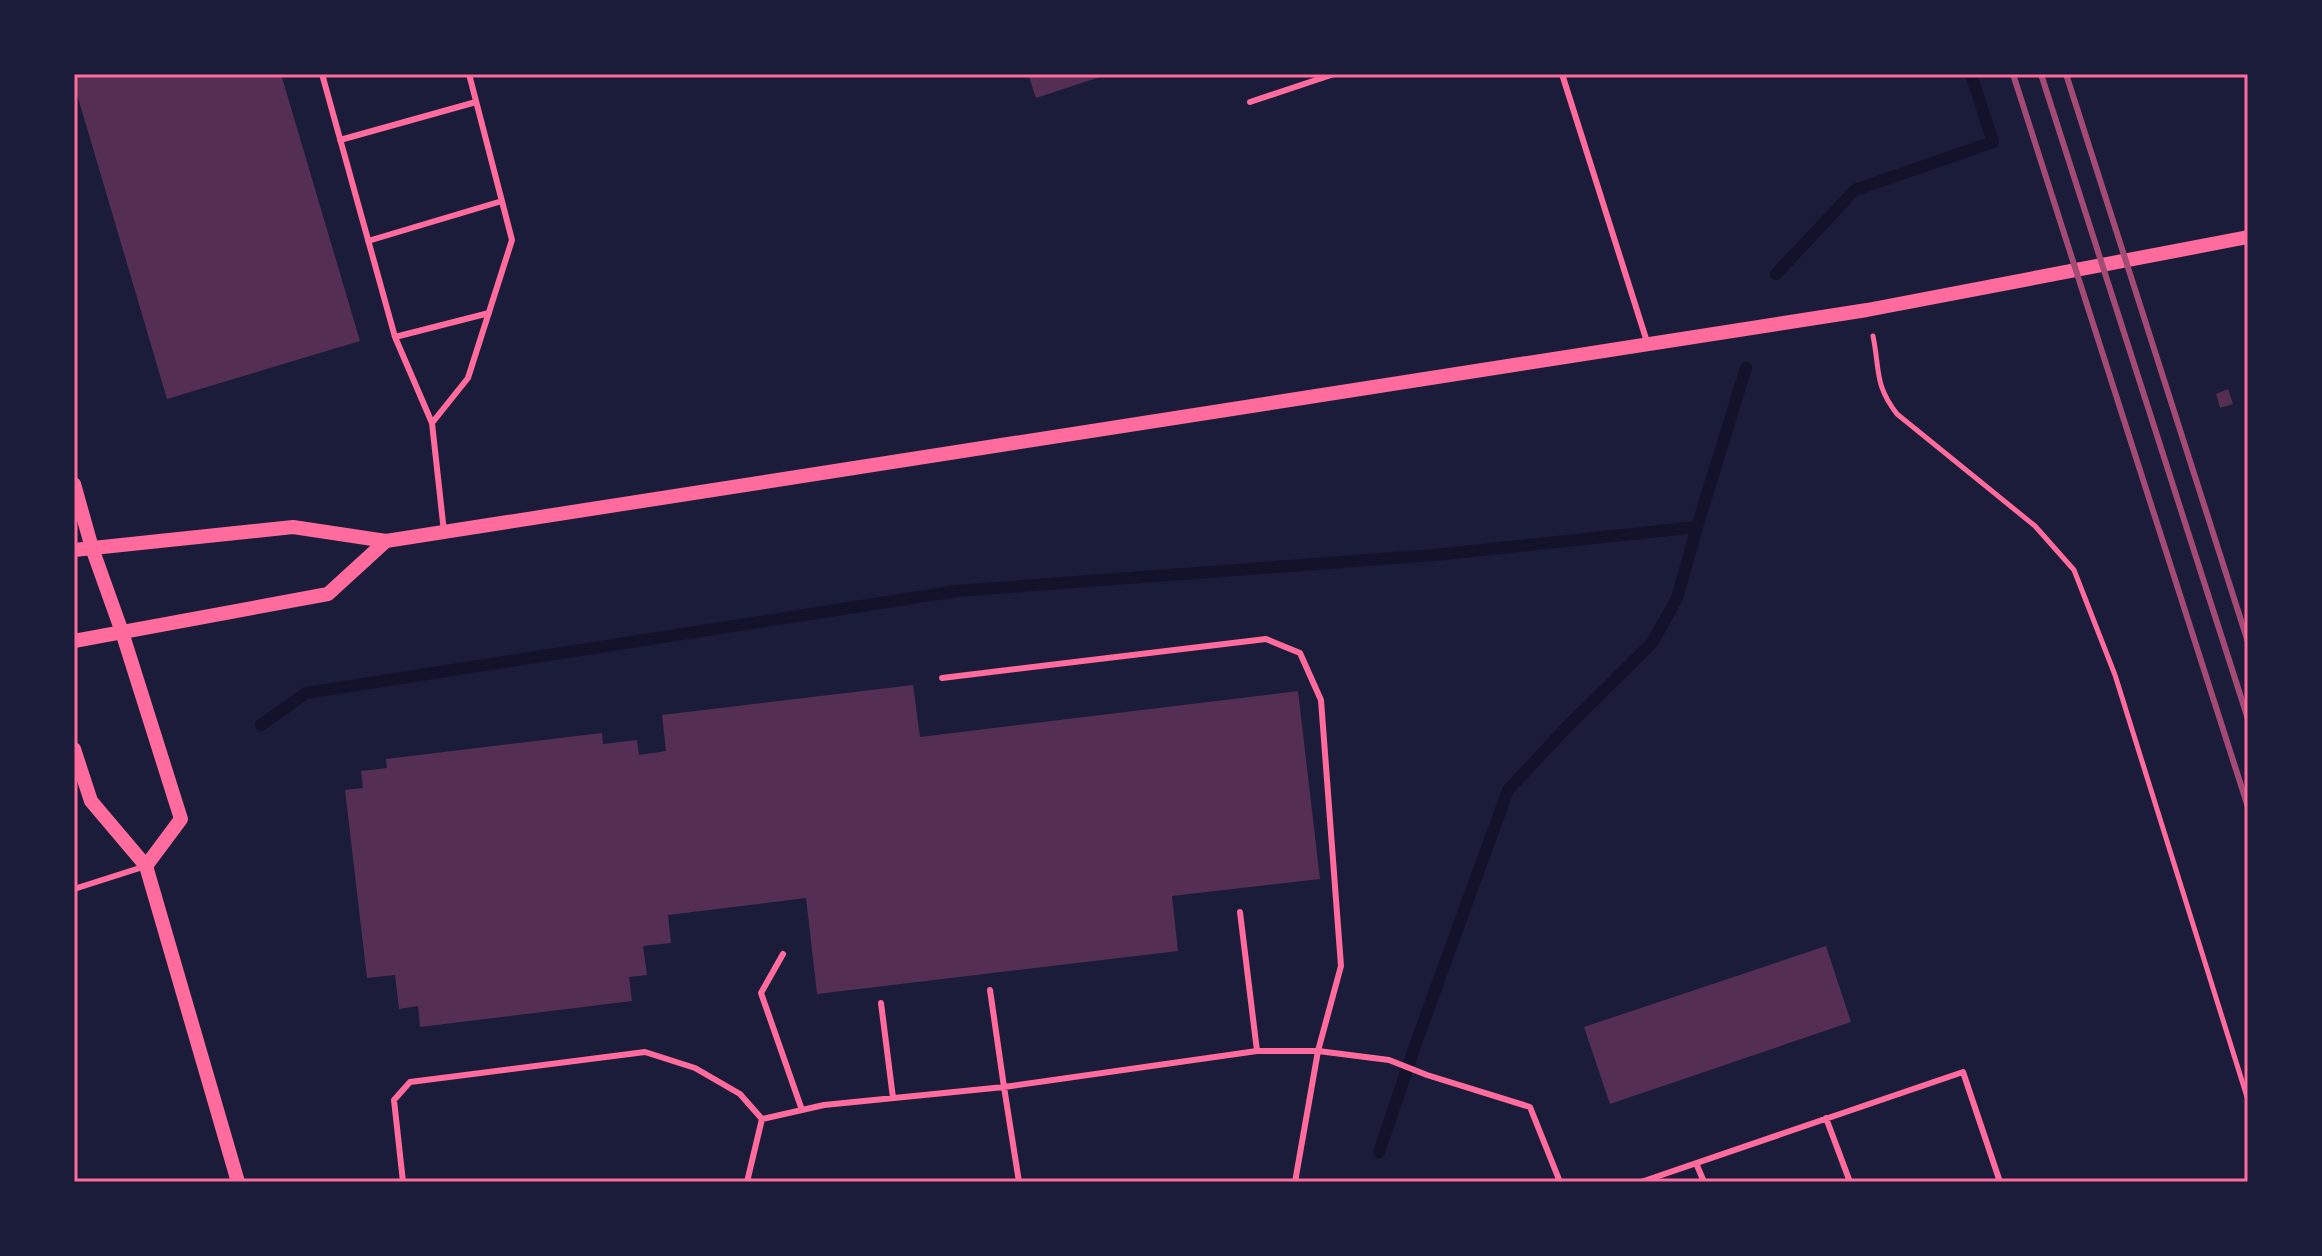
<svg xmlns="http://www.w3.org/2000/svg" width="2322" height="1256" font-family="Karla,sans-serif">
<style>
.lines{fill:none;stroke-linecap:round;stroke-linejoin:round}
.stream{stroke:#12122b;stroke-width:12}
.building{fill:#542f53}
.path{stroke:#ff6b9d;stroke-width:5}
.service{stroke:#ff6b9d;stroke-width:6}
.tertiary{stroke:#ff6b9d;stroke-width:14}
.rail{stroke:#a44b75;stroke-width:6}
.neatline{fill:none;stroke:#ff6b9d;stroke-width:3}
</style>
<rect width="100%" height="100%" fill="#1b1b3a"/>
<g class="lines">
<!-- stream -->
<path class="stream" d="M1776 274 1855 190 1993 142 1971 74
M261 725 306 693 957 591 1434 555 1697 527 1746 368
M1379 1152 1416 1043 1508 790 1567 727 1652 643 1677 598 1697 527"/>
</g>
<!-- building -->
<path class="building" d="M74 74H281L360 341 167 399 74 84Z
M1028 74H1106V75L1036 98Z
M2228 389 2233 404 2220 408 2216 394Z
M913 685 920 737 1298 691 1320 879 1172 896 1178 951 817 994 806 898 668 915 671 943 643 946 647 975 629 977 632 1001 420 1027 418 1006 399 1009 395 975 367 978 345 790 363 788 361 771 387 768 386 759 602 733 603 744 637 740 639 755 666 751 662 715Z
M1826 946 1851 1022 1610 1104 1584 1027Z"/>
<g class="lines">
<!-- path -->
<path class="path" d="M1873 336C1880 370 1874 384 1897 414L2035 526 2074 570 2115 675 2248 1100"/>
<!-- service -->
<path class="service" d="M322 74 395 337 432 423 444 532
M1562 74 1648 345
M1250 102 1334 74
M340 140 476 102
M368 241 502 201
M74 276V281
M395 337 489 313
M432 423 468 378 512 240 469 74
M942 678 1266 639 1300 653 1321 700 1341 966 1318 1051 1295 1182
M74 889 146 866
M1240 912 1257 1051
M783 954 761 993 802 1110
M990 990 1004 1087 1257 1051H1318L1389 1060 1427 1075 1530 1107 1560 1182
M881 1003 893 1098
M1826 1118 1850 1182
M762 1119 824 1105 1004 1087 1019 1182
M1696 1163 1704 1182
M403 1182 394 1100 410 1082 645 1052 695 1068 740 1094 762 1119 747 1182
M1641 1182 1963 1072 2000 1182"/>
<!-- tertiary -->
<path class="tertiary" d="M74 484 92 548 122 632 181 819 146 866
M74 550 293 527 386 541 1867 310 2248 237
M74 641 328 594 386 541
M74 749 91 801 146 866 238 1182"/>
<!-- rail -->
<path class="rail" d="M2013 74 2248 807
M2041 74 2248 719
M2066 74 2248 642"/>
</g>
<!-- border -->
<rect width="2322" height="1256" fill="none" stroke="#1b1b3a" stroke-width="152"/>
<rect x="76" y="76" width="2170" height="1104" class="neatline"/>
</svg>
